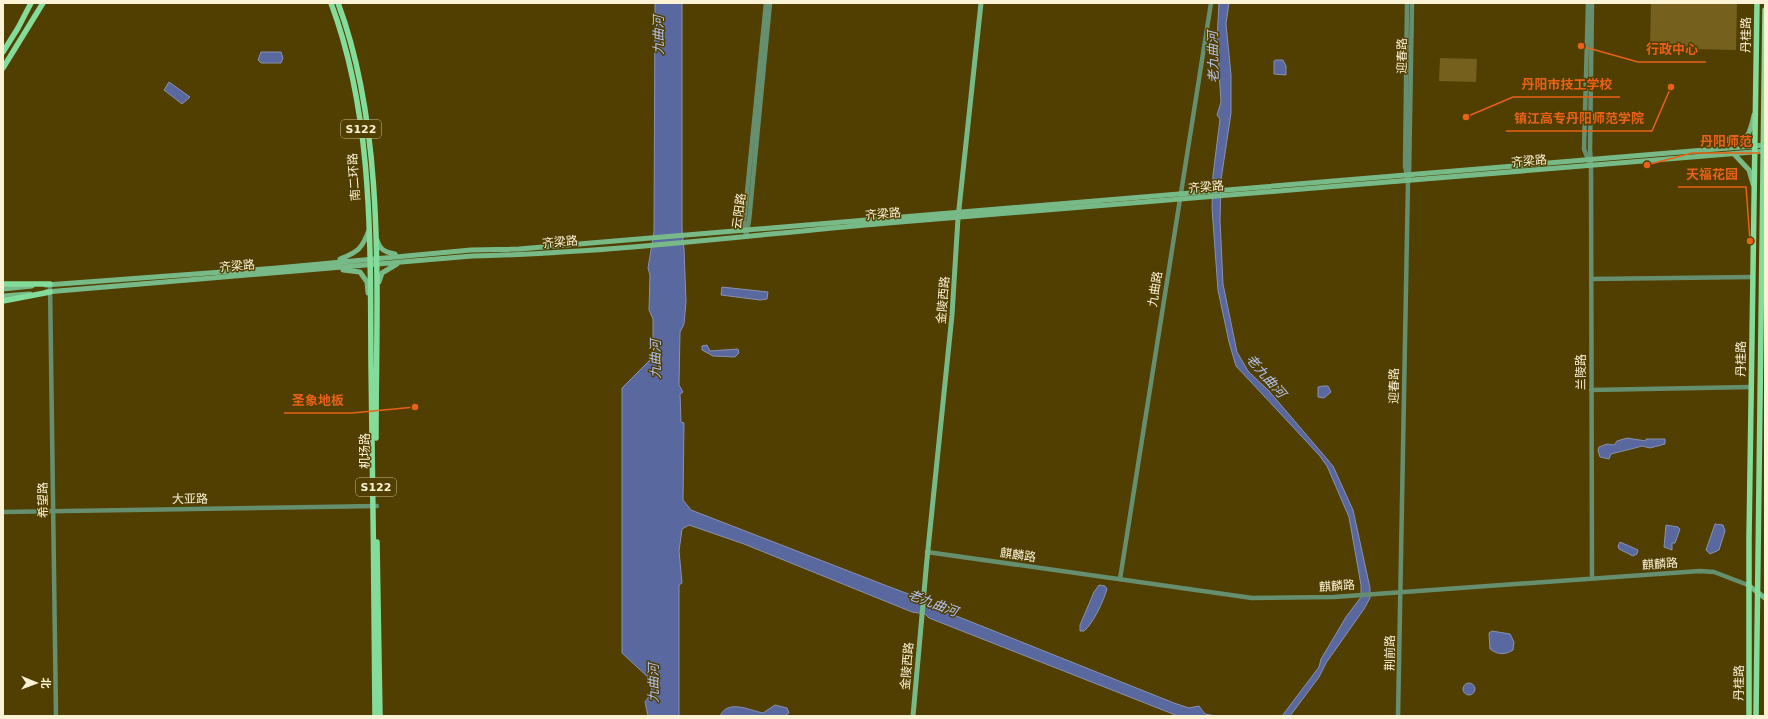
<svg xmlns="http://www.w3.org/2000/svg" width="1768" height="719" font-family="'DejaVu Sans','Noto Sans SC',sans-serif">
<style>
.green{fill:#75601e}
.water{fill:#59689f;stroke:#8a91b0}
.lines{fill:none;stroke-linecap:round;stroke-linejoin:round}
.tertiary{stroke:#668f6f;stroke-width:4.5}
.secondary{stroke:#77ba87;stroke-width:5}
.primary{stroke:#83dc9a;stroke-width:5.5}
.labels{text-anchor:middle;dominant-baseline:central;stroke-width:3;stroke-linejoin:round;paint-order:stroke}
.shield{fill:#503f00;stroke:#c8bc96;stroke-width:1}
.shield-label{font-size:11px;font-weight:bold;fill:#fcf2d6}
.street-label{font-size:12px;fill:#fcf2d6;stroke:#503f00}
.water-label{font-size:13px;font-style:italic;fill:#b4c3f4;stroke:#503f00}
.leader{fill:none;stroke:#e96116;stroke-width:1.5}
.callout-dot{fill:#e96116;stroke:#503f00;stroke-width:1.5}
.callout-label{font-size:13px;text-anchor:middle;font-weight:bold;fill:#e96116;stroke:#503f00;stroke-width:3;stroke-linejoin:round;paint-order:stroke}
</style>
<rect width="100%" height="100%" fill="#503f00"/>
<!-- green -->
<path class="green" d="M1651 3H1737L1736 50 1650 48Z
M1440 58 1477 59 1476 82 1439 81Z"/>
<!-- water -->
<path class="water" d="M655 3H682V229L684 249 686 302 684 324 680 332 679 385 683 392 680 394 681 422 684 423 683 500 691 510 882 584 911 595 914 599 1174 703 1189 708 1199 706 1205 714 1216 716H1178L929 618 925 614 912 612 744 544 689 525 682 529 679 551 682 583 679 585V716H648L645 702C651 695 653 688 650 679L622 653V388L653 357V319L649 310 650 275 648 268 654 232Z
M1219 3H1229L1226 24 1231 75V113L1221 180 1220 220 1223 284 1237 352 1248 371 1269 391 1333 466 1353 510 1370 588V598L1364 609 1326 663 1319 677 1290 716H1282L1319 667 1321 659 1346 617 1361 597V585L1349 517 1327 466 1319 455 1236 366 1229 342 1218 290 1212 208 1213 175 1220 119 1217 115 1221 102 1217 39Z
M261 52H281L283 58 281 63H261L258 60Z
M1276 60H1283L1286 66V75L1274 74V61Z
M169 82 190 97 182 104 164 90Z
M722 287 768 292 767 299 760 300 721 295Z
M707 345 710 351 738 349 739 353 735 357 713 356 702 350V346Z
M1323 386H1328L1331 392 1324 398 1318 397V387Z
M1627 438 1646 441V439H1665V444L1650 448 1642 446C1632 449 1622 451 1611 454L1609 459 1600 457 1598 450 1599 447 1607 444 1614 445 1617 441Z
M1715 524 1723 525 1725 531 1719 550 1710 554 1706 550Z
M1666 525 1678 527 1680 529 1675 543H1672V550L1664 547Z
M1620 542 1638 550 1637 554 1633 556 1619 549 1618 546Z
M1099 585 1105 586 1107 589C1104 600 1093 624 1084 631H1080V625L1094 592Z
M1492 631 1510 634 1514 642 1513 650C1505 655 1498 655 1490 649L1489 633Z
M1463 689a6 6 0 1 1 12 0a6 6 0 1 1-12 0Z
M775 705 787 708 789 713 784 716H720C728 699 749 710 763 713Z"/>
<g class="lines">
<!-- tertiary -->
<path class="tertiary" d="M1588 3 1584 149 1589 162
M1592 3 1590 149 1591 165 1592 579
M1409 177 1412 3
M745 232 744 222 766 3
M746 236 749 221 770 3
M1591 279 1753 277
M50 284 56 716
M1591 390 1751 387
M3 512 377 506
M927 552 1252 598 1334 597 1700 571 1714 572 1748 585
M1120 579 1211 3
M1398 716 1408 181 1405 166 1407 3"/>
<!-- secondary -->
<path class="secondary" d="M1736 146C1749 138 1751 129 1754 115
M1734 154 1749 170 1753 184
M377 240C380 250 385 252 395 254
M340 259C358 252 362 249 369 230
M343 270 360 272 367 282 368 293
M379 282 382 273 397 264
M46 285 277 268 471 250 519 249 1765 145
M3 289 32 286
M46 292 472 256C611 253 749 235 888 223 1180 199 1473 175 1765 151
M3 296 30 294
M1748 585 1765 598
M913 716 927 559 952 315 958 218 981 3"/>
<!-- primary -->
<path class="primary" d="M331 3C374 118 370 245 371 366 373 483 374 599 375 716
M338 3C387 134 376 299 376 438
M3 52 18 28 31 3
M3 68 43 3
M3 284H50
M3 301 50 292
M377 542 380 716
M1749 716V538L1757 3
M1756 716 1765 10"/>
</g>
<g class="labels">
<!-- shield labels -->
<g class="shield">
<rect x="341" y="120" width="40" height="18" rx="3"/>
<rect x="356" y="478" width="40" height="18" rx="3"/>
</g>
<g class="shield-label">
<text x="361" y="129">S122</text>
<text x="376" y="487">S122</text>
</g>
<!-- street labels -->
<g class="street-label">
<text transform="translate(1746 35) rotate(-89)">丹桂路</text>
<text transform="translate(1402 56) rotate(-89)">迎春路</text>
<text transform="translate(1529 161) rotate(-5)">齐梁路</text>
<text transform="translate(354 177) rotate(-94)">南二环路</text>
<text transform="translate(1206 187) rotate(-5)">齐梁路</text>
<text transform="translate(739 211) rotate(-82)">云阳路</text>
<text transform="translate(883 214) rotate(-5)">齐梁路</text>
<text transform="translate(560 242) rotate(-5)">齐梁路</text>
<text transform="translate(237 266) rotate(-5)">齐梁路</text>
<text transform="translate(1155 289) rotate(-81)">九曲路</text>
<text transform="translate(943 300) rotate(-85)">金陵西路</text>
<text transform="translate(1741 359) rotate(-89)">丹桂路</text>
<text transform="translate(1581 372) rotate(-90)">兰陵路</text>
<text transform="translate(1394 386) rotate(-89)">迎春路</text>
<text transform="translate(365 451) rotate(-90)">机场路</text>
<text transform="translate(190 499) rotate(-1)">大亚路</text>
<text transform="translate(43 500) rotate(-91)">希望路</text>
<text transform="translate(1018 555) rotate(8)">麒麟路</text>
<text transform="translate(1660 564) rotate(-4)">麒麟路</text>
<text transform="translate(1337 586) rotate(-4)">麒麟路</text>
<text transform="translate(1390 653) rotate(-89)">荆前路</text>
<text transform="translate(907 666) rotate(-85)">金陵西路</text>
<text transform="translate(1739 683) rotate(-89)">丹桂路</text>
</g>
<!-- water labels -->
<g class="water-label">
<text transform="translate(658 35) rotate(-90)">九曲河</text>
<text transform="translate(1213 57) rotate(-91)">老九曲河</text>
<text transform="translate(655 359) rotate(-90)">九曲河</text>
<text transform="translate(1266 376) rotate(49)">老九曲河</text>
<text transform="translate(933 603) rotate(21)">老九曲河</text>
<text transform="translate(653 683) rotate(-90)">九曲河</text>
</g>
</g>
<!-- callouts -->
<path class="leader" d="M1581 46L1638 62H1706M1466 117L1513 97H1620M1671 87L1652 131H1506M1647 165L1692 153H1760M1750 241L1746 187H1678M415 407L352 413H284"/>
<g class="callout-dot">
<circle cx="1581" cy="46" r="4"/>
<circle cx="1466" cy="117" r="4"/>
<circle cx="1671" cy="87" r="4"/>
<circle cx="1647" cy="165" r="4"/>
<circle cx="1750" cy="241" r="4"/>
<circle cx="415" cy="407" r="4"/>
</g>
<g class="callout-label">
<text x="1672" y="54">行政中心</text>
<text x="1567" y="89">丹阳市技工学校</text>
<text x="1579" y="123">镇江高专丹阳师范学院</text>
<text x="1726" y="146">丹阳师范</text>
<text x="1712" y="179">天福花园</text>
<text x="318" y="405">圣象地板</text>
</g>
<!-- border -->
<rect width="1768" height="719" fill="none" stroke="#fcf2d6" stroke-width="8"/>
<!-- north arrow -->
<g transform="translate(36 683) rotate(91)" stroke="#503f00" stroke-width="3" paint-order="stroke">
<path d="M0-3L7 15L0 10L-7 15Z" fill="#fcf2d6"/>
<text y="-6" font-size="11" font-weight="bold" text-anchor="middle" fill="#fcf2d6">北</text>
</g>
</svg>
